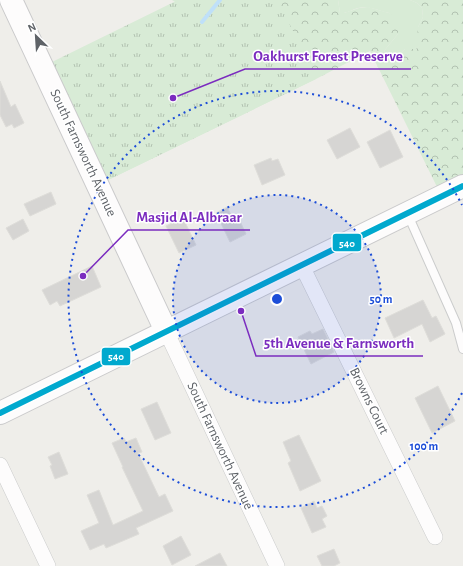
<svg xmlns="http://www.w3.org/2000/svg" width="463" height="566" font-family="'Alegreya Sans',sans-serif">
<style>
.grass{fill:#d8ebd6}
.forest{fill:url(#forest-crowns)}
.park{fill:url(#park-tufts)}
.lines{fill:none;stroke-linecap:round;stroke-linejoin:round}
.stream{stroke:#bfe0f9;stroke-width:4}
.building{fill:#d6d5d3;stroke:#deddd9}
.lane-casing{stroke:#cbcccc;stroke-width:10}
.street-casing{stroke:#cbcccc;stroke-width:16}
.secondary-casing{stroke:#cacacb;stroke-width:24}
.lane{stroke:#fdfcfc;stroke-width:8}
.street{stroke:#fdfcfc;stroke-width:15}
.secondary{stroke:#fdfcfc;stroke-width:22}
.bus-1-casing{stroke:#fff;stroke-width:9}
.bus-1{stroke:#00a9ce;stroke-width:6}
.ring{fill:none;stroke:#1d4ed8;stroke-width:2;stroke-dasharray:2 4}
.labels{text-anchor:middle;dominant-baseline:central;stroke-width:3;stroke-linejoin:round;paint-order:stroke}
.street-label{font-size:14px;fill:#5f6368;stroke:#fff}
.centre{fill:#1d4ed8;stroke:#fff;stroke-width:2}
.ring-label{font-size:12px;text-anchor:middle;font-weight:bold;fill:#1d4ed8;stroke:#fff;stroke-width:3;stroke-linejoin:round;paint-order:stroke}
.leader{fill:none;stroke:#7b2cbf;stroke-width:1.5}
.callout-dot{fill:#7b2cbf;stroke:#fff;stroke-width:1.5}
.callout-label{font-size:15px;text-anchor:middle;font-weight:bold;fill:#7b2cbf;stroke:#fff;stroke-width:3;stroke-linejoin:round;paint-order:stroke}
.line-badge{stroke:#fff;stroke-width:1.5}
.badge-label{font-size:11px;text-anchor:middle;font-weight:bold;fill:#fff}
</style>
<defs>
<pattern id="forest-crowns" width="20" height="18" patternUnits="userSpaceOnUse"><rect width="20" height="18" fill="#d8ebd6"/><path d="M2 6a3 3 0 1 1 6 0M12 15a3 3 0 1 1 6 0" fill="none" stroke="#b2c2b1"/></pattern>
<pattern id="park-tufts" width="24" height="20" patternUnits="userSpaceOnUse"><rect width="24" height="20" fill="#d8ebd6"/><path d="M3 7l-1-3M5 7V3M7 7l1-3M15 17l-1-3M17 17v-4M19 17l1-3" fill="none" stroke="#b2c2b1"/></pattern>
</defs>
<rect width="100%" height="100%" fill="#efeeea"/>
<!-- grass -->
<path class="grass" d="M338 0H410L417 3 422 8 423 17 418 27 422 44 416 49H405L391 62 384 51 398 34 389 13C379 11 369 5 358 8 351 10 346 14 340 13Z"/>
<!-- forest -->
<path class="forest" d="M172 0H338L340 13H344L359 8 368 7 389 13 395 18 398 24V34L384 51 391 62 405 49H416L421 44 417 37 418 27 423 17 422 8 417 3 410 0H463V178L439 191 370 51 316 79 108 180 187 9Z"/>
<!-- park -->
<path class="park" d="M178 0H278L316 79 108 180 52 62Z"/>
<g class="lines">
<!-- stream -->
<path class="stream" d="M202 22 220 0"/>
</g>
<!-- building -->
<path class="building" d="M0 81 11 107 15 104 24 123 14 128 12 124 6 127 0 115Z
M350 128 360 147 337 159 327 140Z
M390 130 403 157 380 168 367 142Z
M271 158 272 161 278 159 285 175 262 185 254 165Z
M51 192 56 204 30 216 24 204Z
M227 207 233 219 238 217 246 234 230 242 216 213Z
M183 218 196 245 179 253 166 226Z
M23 219 29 231 13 240 6 228Z
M92 266 101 287 60 306 57 301 50 305 42 290Z
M423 300 432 318 436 316 445 334 430 342 422 324 394 338 385 318Z
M323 329 334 352 311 364 298 337 310 331 312 334Z
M438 386 455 421 432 433 415 398Z
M157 402 171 433 155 440 141 409Z
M299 435 321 481 300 491 288 463 291 461 283 442Z
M124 438 126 442 136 438 142 452 138 453 159 497 165 494 173 511 136 528 139 534 106 548 104 544 90 550 81 531 99 523 87 495 99 490 113 525 143 511 122 467H123L112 443Z
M59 452 68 474 55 479 50 466 52 465 48 457Z
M314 501 317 508 322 506 327 516 322 519 326 527 312 533 301 508Z
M181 536 191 555 172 565 163 546Z
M334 549 340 563 334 566H322L317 556Z
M220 553 227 566H195Z"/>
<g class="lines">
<defs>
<path id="lane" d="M408 215 456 323 463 349"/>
<path id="street" d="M302 266 435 537
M166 331 277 566
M0 465 48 566"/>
<path id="secondary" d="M11 0 166 331
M0 413 463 186"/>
</defs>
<!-- lane casing -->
<use href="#lane" class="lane-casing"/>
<!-- street casing -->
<use href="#street" class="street-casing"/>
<!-- secondary casing -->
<use href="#secondary" class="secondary-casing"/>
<!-- lane -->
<use href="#lane" class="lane"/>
<!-- street -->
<use href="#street" class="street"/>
<!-- secondary -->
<use href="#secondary" class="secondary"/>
<defs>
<path id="bus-1" d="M0 413 463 186"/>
</defs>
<!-- bus-1 casing -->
<use href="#bus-1" class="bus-1-casing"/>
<!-- bus-1 -->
<use href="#bus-1" class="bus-1"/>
</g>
<!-- distance rings -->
<circle cx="277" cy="299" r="104" fill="#1d4ed8" fill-opacity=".12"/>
<g class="ring">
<circle cx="277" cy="299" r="104"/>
<path d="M462 393A208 208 0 1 1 462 205"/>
</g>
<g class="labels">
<!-- street labels -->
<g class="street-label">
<text transform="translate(83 153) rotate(65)">South Farnsworth Avenue</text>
<text transform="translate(369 401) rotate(64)">Browns Court</text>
<text transform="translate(220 446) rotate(65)">South Farnsworth Avenue</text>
</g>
</g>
<circle cx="277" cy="299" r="6" class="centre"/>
<g class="ring-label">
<text x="381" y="303">50 m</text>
<text x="424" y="450">100 m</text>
</g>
<!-- callouts -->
<path class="leader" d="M173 98L245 69H411M83 276L128 230H250M241 311L256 356H423"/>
<g class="callout-dot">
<circle cx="173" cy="98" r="4"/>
<circle cx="83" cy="276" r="4"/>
<circle cx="241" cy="311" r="4"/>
</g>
<g class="callout-label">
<text x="328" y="61">Oakhurst Forest Preserve</text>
<text x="189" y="222">Masjid Al-Albraar</text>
<text x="339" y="348">5th Avenue &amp; Farnsworth</text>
</g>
<g class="line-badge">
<rect x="332" y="233" width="30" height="19" rx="4" fill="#00a9ce"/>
<rect x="101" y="347" width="30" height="19" rx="4" fill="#00a9ce"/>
</g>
<g class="badge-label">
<text x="347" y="247">540</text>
<text x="116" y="360">540</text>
</g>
<!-- north arrow -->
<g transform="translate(36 36) rotate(335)" stroke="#ffffff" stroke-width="3" paint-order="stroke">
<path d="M0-3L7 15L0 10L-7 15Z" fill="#5f6368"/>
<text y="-6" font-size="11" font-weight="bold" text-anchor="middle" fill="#5f6368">N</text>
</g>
</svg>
